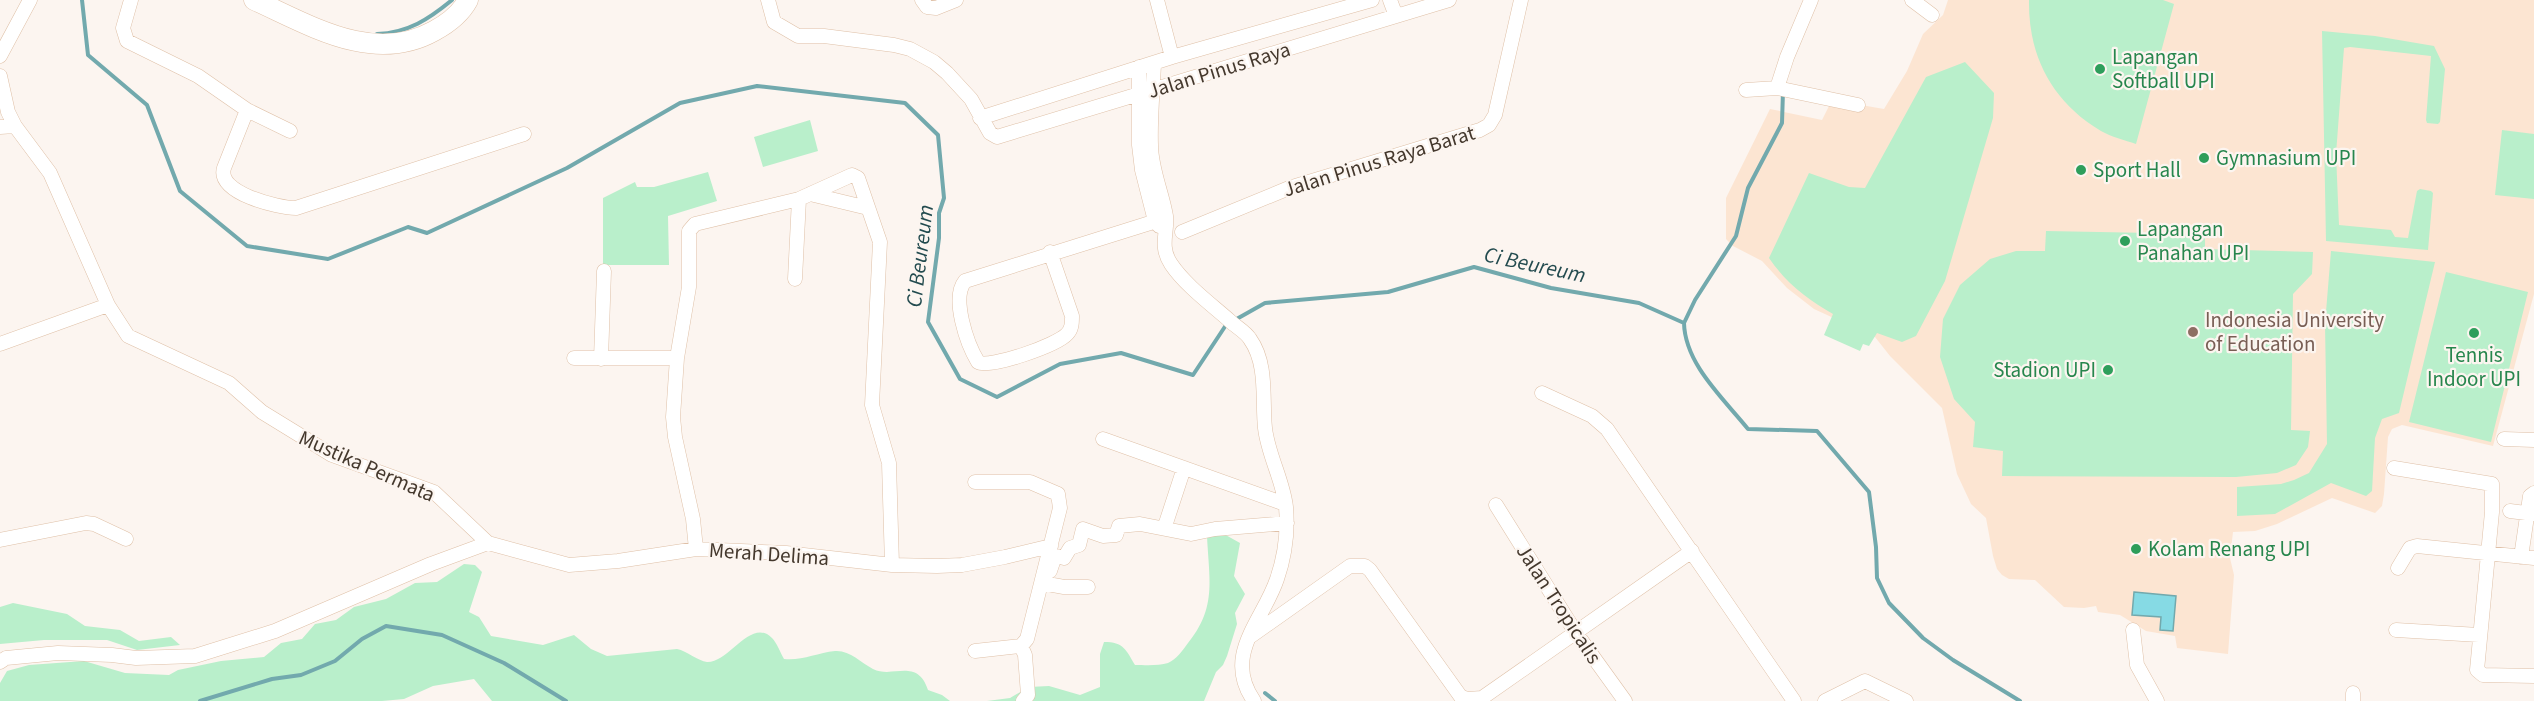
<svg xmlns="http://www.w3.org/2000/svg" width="2534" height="701" font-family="'Source Sans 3',sans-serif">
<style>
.built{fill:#fce5d2}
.green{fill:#b9efcb}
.water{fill:#86dae4;stroke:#72a9ad;stroke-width:1.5}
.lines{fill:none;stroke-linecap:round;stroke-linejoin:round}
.stream{stroke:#72a9ad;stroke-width:4}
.minor-casing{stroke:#dfc0a7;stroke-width:15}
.secondary-casing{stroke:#dfc0a7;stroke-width:21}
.minor{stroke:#fff;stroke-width:14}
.secondary{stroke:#fff;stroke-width:20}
.leisure-dot{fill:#2e9e5b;stroke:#fcf5f0;stroke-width:2}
.education-dot{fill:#8d6e63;stroke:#fcf5f0;stroke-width:2}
.labels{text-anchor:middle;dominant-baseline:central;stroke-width:4.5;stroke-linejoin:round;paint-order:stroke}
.leisure-label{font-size:21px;fill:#27864d;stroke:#fcf5f0;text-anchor:start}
.street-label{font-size:21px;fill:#44382d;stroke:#fcf5f0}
.education-label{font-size:21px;fill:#785e54;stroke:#fcf5f0;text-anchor:start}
.water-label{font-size:22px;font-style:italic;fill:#234b4f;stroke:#fcf5f0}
</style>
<rect width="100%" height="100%" fill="#fcf5f0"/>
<!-- built -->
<path class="built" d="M1948 0H2534V294L2493 446 2402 425 2392 429 2388 437 2384 494 2382 506 2375 513 2332 498 2277 524 2255 531 2233 532 2230 558 2234 575 2228 654 2177 648 2175 636 2146 631 2120 615 2098 612 2096 606 2084 608 2064 607 2035 580 2009 579 2002 575 1997 569 1993 556 1986 518 1971 504 1957 474 1942 408 1890 356 1875 337 1814 309 1787 288 1762 261 1733 246 1726 239V198L1770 109 1822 120 1832 100 1884 109 1907 71 1923 34 1943 15Z"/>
<!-- green -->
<path class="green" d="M2029 0H2163L2174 4 2136 144C2125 140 2111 137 2101 131 2052 102 2028 56 2029 0Z
M2322 31 2375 36 2434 46 2445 69 2440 122 2438 124 2427 123 2426 120 2431 56 2350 47 2344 48 2336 154 2339 225 2391 230 2395 237 2408 238 2417 191 2420 189 2431 191 2433 193 2428 250 2326 241Z
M1965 62 1994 93 1993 118 1945 281 1916 336 1902 342 1877 333 1869 346 1863 344 1860 351 1824 335 1833 314C1807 299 1786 283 1769 258L1809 173 1849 187 1865 188 1926 77Z
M810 120 818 151 763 167 754 137Z
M2502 130 2534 134V199L2495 195Z
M708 172 717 201 668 216 669 265H603V198L635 182 637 187H654Z
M2046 231 2205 234V249L2313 252 2312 274 2293 294 2291 430 2310 431 2308 447 2296 465 2277 473 2236 477 2002 476 2003 451 1973 447 1975 422 1954 399 1940 357 1943 319 1960 285 1990 259 2016 251H2045Z
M2331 251 2435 262 2399 413 2382 419 2375 438 2372 491 2366 496 2331 483 2275 514 2237 516V487L2281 484 2294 480 2309 473 2327 444 2325 324Z
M2446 272 2528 292 2491 442 2409 422Z
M1215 529 1240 543 1234 576 1245 594 1235 613 1237 624 1227 656 1223 665 1216 672 1204 701H987L1010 698 1029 687 1049 686 1080 695 1100 687V654L1104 642C1124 642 1126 650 1135 665 1145 665 1159 666 1168 663 1177 659 1182 651 1188 643 1217 607 1209 580 1207 536Z
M464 564 475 565 482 572 469 612 479 617 491 636 543 645 574 635 591 649 607 656 677 649C687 651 698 661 707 662 729 663 751 617 772 638 777 643 780 652 784 659 801 661 817 653 835 651 850 650 860 662 873 669 893 679 917 657 928 690L942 695 950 701H492L474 679 433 686 404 699 382 701H0V683L7 671 29 665 84 661 125 673 169 675 178 670 221 661 264 657 281 643 302 639 315 624 336 620 354 607 386 599 415 583 437 582Z
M13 603 67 614 85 626 120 630 139 641 171 637 180 645 137 650 107 640H44L0 644V607Z"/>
<!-- water -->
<path class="water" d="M2134 592 2176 596 2173 631 2160 630 2161 617 2132 615Z"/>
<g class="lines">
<!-- stream -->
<path class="stream" d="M82 0 88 55 147 105 180 191 247 246 328 259 408 227 427 233 567 168 680 103 757 86 905 103 938 135 944 198 939 213V238L928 322 960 379 997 397 1060 364 1121 353 1193 375 1226 325 1265 303 1388 292 1474 267 1551 288 1639 303 1684 323C1685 364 1723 398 1748 429L1817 431 1869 492 1876 547 1877 578 1889 603 1923 638 1953 660 2020 701
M377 34C408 33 429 19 452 0
M1684 323 1695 300 1736 236 1748 188 1782 123 1783 91
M1265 693 1275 701
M200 701 272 679 301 675 335 661 362 639 386 626 442 635 504 663 566 701"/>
<defs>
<path id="minor" d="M131 0 123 28 127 41 198 76 247 110 224 168C216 193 278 208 296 208L524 134
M768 0 774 22 798 36H824L894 45 910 49 934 62 947 73 971 99 990 133 997 137 1449 0
M922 0 927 7 936 8 956 0
M1157 0 1172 57
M1390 0 1396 16
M1912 0 1932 15
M0 56 30 0
M1154 63C1153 90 1150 118 1151 145 1151 169 1162 192 1166 216 1168 232 1159 246 1171 264 1185 285 1212 305 1230 321 1236 327 1246 332 1250 339 1268 364 1262 400 1265 428 1268 455 1283 480 1286 507 1288 531 1285 556 1277 579 1263 621 1222 655 1254 701
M1139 67V145L1142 170 1155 221 1159 226
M0 76 8 112 15 126 50 173 108 305 128 336 229 383 262 412 332 455 434 492 488 543 569 565 618 561 696 549 786 553 892 565 937 566 962 565 1005 557 1051 546
M1777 88 1787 57 1811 0
M1746 90 1777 88 1858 105
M247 110 290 131
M980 118 1172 57 1372 0
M0 127 15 126
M810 194 868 208
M1182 232 1289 188 1480 130 1489 125 1495 115 1521 0
M1050 252 1072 316C1072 323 1072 329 1067 334 1057 345 990 369 978 362 967 344 951 298 965 281L1166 218
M795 279 799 199
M0 344 108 305
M574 358H677
M601 359 604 271
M1542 393 1592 416 1607 429 1794 701
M1103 439 1285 504
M2504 439 2534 440
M2394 468 2492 484V512L2477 670 2483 675 2534 676
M1496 505 1576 633 1625 701
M2510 511 2534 514
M1166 523 1184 468
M0 540 86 523 94 524 126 539
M696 549 693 519 675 437 673 417 677 358 689 287V231L695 224 799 199 852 175 858 178 880 242 872 405 889 463 892 565
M2521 557 2530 496 2534 493
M2398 568 2410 548 2417 546 2534 558
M1050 571 1055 556 1064 558 1070 548 1079 545 1083 529 1103 536 1116 535 1119 526 1140 524 1191 534 1215 529 1287 523
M1042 583 1064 587H1088
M2133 630 2137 665 2157 701
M2396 630 2479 635
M1251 636 1350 566H1365L1370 570 1461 697 1468 699 1482 698 1692 551
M1021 646 1025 655 1028 695 1023 701
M975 651 1021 646 1027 639 1060 508 1058 494 1030 482H975
M0 662 6 658 58 653 112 655 136 658 195 656 275 631 431 564 488 543
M2353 693V701
M1825 701 1865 681 1906 701"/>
<path id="secondary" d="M254 0C310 25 373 65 434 31 447 24 461 13 468 0"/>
</defs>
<!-- minor casing -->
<use href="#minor" class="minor-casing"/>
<!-- secondary casing -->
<use href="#secondary" class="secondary-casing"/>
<!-- minor -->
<use href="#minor" class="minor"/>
<!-- secondary -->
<use href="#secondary" class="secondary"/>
</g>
<!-- markers -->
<g class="leisure-dot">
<circle cx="2100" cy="69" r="6"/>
<circle cx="2204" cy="158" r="6"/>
<circle cx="2081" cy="170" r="6"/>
<circle cx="2125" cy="241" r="6"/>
<circle cx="2474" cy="333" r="6"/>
<circle cx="2108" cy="370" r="6"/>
<circle cx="2136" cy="549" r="6"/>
</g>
<circle class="education-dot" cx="2193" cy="332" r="6"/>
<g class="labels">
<!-- leisure labels -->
<g class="leisure-label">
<text x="2112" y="57">Lapangan<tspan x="2112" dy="24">Softball UPI</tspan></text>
<text x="2216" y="158">Gymnasium UPI</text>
<text x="2093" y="170">Sport Hall</text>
<text x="2137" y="229">Lapangan<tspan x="2137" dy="24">Panahan UPI</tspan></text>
<text x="2474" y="355" text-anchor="middle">Tennis<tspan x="2474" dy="24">Indoor UPI</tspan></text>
<text x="2096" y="370" text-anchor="end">Stadion UPI</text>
<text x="2148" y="549">Kolam Renang UPI</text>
</g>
<!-- street labels -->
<g class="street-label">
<text transform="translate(1219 70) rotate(-17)">Jalan Pinus Raya</text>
<text transform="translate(1379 161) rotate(-17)">Jalan Pinus Raya Barat</text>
<text transform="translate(367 466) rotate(24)">Mustika Permata</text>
<text transform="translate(769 554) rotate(4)">Merah Delima</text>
<text transform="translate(1559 604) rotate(57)">Jalan Tropicalis</text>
</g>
<!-- education labels -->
<g class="education-label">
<text x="2205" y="320">Indonesia University<tspan x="2205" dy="24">of Education</tspan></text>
</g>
<!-- water labels -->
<g class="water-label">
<text transform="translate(920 256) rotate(-83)">Ci Beureum</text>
<text transform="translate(1535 265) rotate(12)">Ci Beureum</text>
</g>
</g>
</svg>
